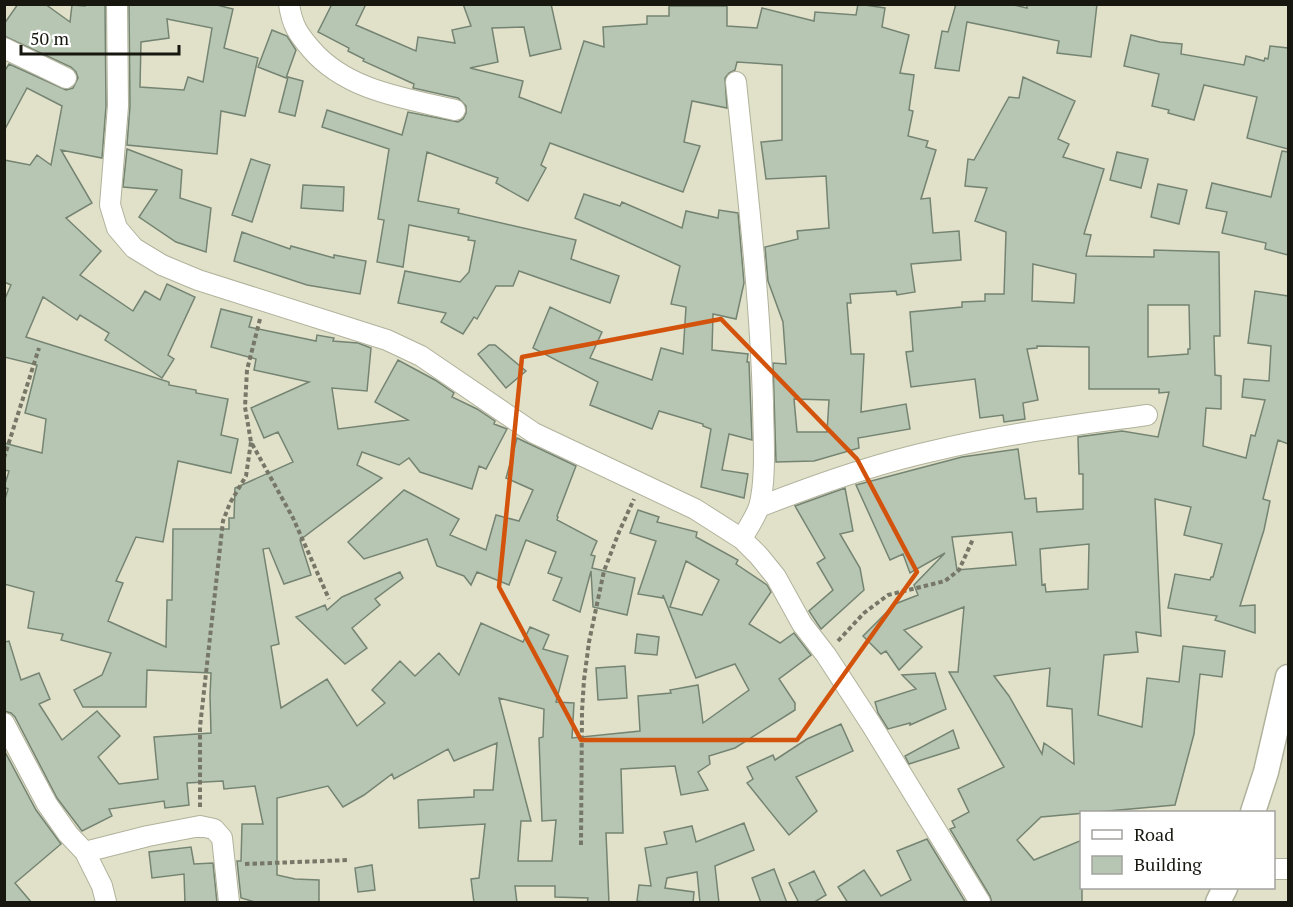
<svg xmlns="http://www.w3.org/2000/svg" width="1293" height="907" font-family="'PT Serif',serif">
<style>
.building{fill:#b6c6b3;stroke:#758472;stroke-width:1.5;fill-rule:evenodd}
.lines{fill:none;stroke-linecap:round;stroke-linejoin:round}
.minor-casing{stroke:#b1b29b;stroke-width:22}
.tertiary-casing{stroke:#b1b29b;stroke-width:27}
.path{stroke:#777768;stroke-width:4;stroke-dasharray:4.5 3;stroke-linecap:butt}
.minor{stroke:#fff;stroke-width:20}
.tertiary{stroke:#fff;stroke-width:24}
.marked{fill:none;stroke:#d3520c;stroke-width:4.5;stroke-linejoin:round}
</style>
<rect width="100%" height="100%" fill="#e1e1ca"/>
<!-- building -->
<path class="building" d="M18 4H45L70 22 72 5 85 6V4H105L106 106 102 158 61 150 92 203 66 218 101 251 80 275 133 311 145 291 160 300 167 284 195 297 168 355 174 359 162 378 105 340 109 333 80 315 77 320 43 297 26 337 169 382V385L196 390V393L228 399 221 435 238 439 231 473 178 461 163 542 136 537 116 581 123 583 108 621 166 647 167 600H172L173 529H229V518H234L235 488 293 462 278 432 264 438 251 408 309 382 254 370 256 359 211 347 221 309 252 317 249 327 316 341 317 335 334 338 333 341 358 343 371 348 367 391 332 388 338 429 408 420 375 402 398 360 435 380 454 393 452 397 477 409 495 421 494 424 507 429 486 469 479 466 472 489 420 472 409 458 399 465 362 452 357 465 382 478 300 540 311 575 284 584 269 548 263 549 279 644 271 646 281 708 327 679 357 726 385 703 372 690 400 661 415 676 439 653 459 675 481 623 523 642 530 627 549 635 543 649 568 656 556 702 574 703 572 738 640 731 638 696 671 693 670 690 698 685 703 723 749 690 735 664 696 678 663 595V598L638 594 656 541 630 533 638 510 659 517 657 522 697 532 696 537 738 560 736 564 767 585 771 592 749 624 780 643 794 633 811 655 779 679 795 703V710L735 748 709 756 710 764 698 772 708 790 681 795 675 766 621 769 623 833H606L609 903H587L588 898 555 897V886H515L517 903H474L471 879 479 878 485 824 419 828 418 800 474 797V790H493L497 743 454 761 448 749 394 779 392 774 364 795 343 807 328 786 277 798V875L295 879 319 880V903H259L241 898 237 861H241L242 824H263L255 786 224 789 223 781 187 783 189 805 165 808 164 801 109 809 112 816 82 831 57 798 15 717 11 713 4 711V642L9 641 21 680 39 673 50 699 39 704 62 740 97 711 120 736 98 757 119 784 158 779 154 737 211 733 210 696 211 673 147 670 146 707H83L74 690 102 675 111 653 61 640 63 634 28 628 34 592 4 584V502L8 489 4 487 9 471 4 470V443L42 453 46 419 25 413 37 365 4 357V301L11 285 4 282V160L30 165 37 155 51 165 62 106 27 88 4 131V72L9 64 66 90 73 88 78 78 76 72 71 67 4 36V24ZM686 561 719 580 702 615 670 607ZM499 698 544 709 543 737 539 738 542 821 556 820 552 861H518L521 821H531Z
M129 4H213L233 9 224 48 258 58 245 116 221 111 217 154 127 145 130 106ZM167 19 212 28 203 82 188 77 184 90 140 87 141 42 169 38Z
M332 4H366L356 25 416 51 418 37 455 43 452 30 471 26 463 4H551L561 49 530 56 524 27 492 28 498 62 470 68 523 81 519 97 561 113 584 41 604 47 603 27 647 24V16H669V6H727V26L757 28 762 8 814 21 815 12 856 15 858 4 885 8 882 27 909 35 900 73 914 75 909 110 913 111 908 136 928 141 926 147 936 150 921 199 930 198 933 233 959 231 961 260 911 264 915 292 897 295 896 291 850 294 851 303H847L851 354H864L861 412 906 404 910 429 858 438 859 448 814 461 776 462 773 363 786 364 783 322 768 281 765 247 798 239 797 231 829 228 826 176 766 179 761 142 782 140V65L737 62 735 70 729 73 725 78 727 108 692 101 684 142 700 146 683 192 550 143 541 165 546 168 528 201 496 183 498 178 427 152 418 201 459 209 458 213 576 240 571 259 619 276 610 303 519 271 513 286H496L477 319 474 317 463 334 441 322 446 313 398 303 405 271 460 282 469 272 475 241 468 240 469 237 409 225 403 267 377 262 384 220 378 219 389 149 322 127 327 110 402 135 408 112 458 122 463 119 466 113V106L458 98 413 88 414 84 363 61 364 59 348 51 349 48 318 32ZM794 399 829 400 827 432H797Z
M956 4H1010L1027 8V4H1097L1091 57 1057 53 1059 41 967 22 959 71 935 68 942 31 948 32Z
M272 30 287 36 296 50 286 78 258 67Z
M1131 35 1160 42 1182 44 1181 54 1244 65 1246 56 1264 61 1265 58 1268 59 1270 46 1288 48V149L1247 138 1257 97 1204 85 1194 120 1168 113 1169 110 1152 106 1159 74 1124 66Z
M288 77 303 81 295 116 279 112Z
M1023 77 1075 101 1058 139 1069 144 1063 157 1104 169 1084 234 1091 235 1086 256 1154 257V250L1219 252 1220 336H1214L1215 375 1221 376V409L1206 408 1203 446 1246 458 1251 435 1255 436 1265 400 1242 397 1244 379 1269 381 1271 346 1248 343 1255 291 1288 296V444L1278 440 1263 499 1270 501 1264 530 1240 606 1255 605V633L1215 620 1217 616 1168 608 1175 574 1210 580 1211 577H1213L1222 544 1184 535 1191 507 1155 499 1161 636 1136 632 1138 652 1104 655 1098 715 1142 727 1147 678 1179 682 1183 646 1225 651 1222 677 1200 674 1194 734 1175 805 1041 817 1017 840 1034 860 1082 840V903H992L990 896 950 829 955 827 952 821 969 812 958 789 1004 767 949 672H958L964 607 904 630 922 647 899 670 886 651 881 654 863 636 895 604 918 595 914 585 945 553 910 573 903 554 890 560 856 485 962 457 1018 449 1025 499 1036 498 1037 512 1083 509V474H1079L1078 437 1122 431 1158 437 1169 392 1159 393V389H1089V347L1037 346V348L1027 349 1038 400 1023 403 1025 419 1004 422 1003 415 980 418 975 379 911 387 906 352 913 351 910 312 962 307V302L985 301V294H1004L1006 232 975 221 987 188 965 186 968 159 974 160 1009 97 1019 98ZM1033 264 1076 274 1074 303 1032 301ZM1148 305H1189L1190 349H1188V354L1148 357ZM1012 532 1016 565 957 570 952 537ZM1089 544 1088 589 1046 592 1045 584 1042 585 1040 549ZM1050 668 1047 706 1072 709 1074 764 1044 743 1042 754 1009 696 994 676Z
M127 149 182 170 180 198 211 208 206 252 176 242 139 217 157 190 123 187Z
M1282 151 1288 152V255L1265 249 1266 243 1222 233 1227 212 1206 208 1212 183 1271 197Z
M1117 152 1148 159 1141 188 1110 180Z
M251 159 270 165 252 222 232 215Z
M1158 184 1187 190 1179 224 1151 217Z
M303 185 344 187 343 211 301 208Z
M584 194 620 206 622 202 682 228 686 211 718 218 719 210 738 213 744 283 736 319 713 314 712 350 748 354 747 362H749L752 440 729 434 722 470 748 474 744 498 701 487 711 429 703 426V424L659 411 652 429 590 405 598 382 533 348 550 307 602 332 590 358 652 380 661 348 683 354 686 307 671 304 680 266 575 218Z
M242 232 290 249 291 246 334 258V255L366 261 360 294 307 285 234 261Z
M489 345H495L526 371 506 388 478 354Z
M517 438 576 466 557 516 558 517 557 520 597 541 591 555 595 556 592 568 635 578 627 615 593 607 591 571 580 612 553 600 562 578 548 573 556 552 526 540 509 585 477 572 471 585 464 576 437 566 427 539 364 559 348 542 404 490 459 519 450 535 486 550 496 515 519 521 533 490 506 478Z
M845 488 853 531 840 534 860 568 864 590 821 629 809 611 833 590 817 563 825 558 795 506Z
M400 572 403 578 375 599 380 605 352 628 367 648 345 664 296 617 325 605 327 610 342 597Z
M637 634 659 637 657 655 635 653Z
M625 666 627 698 598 700 596 668Z
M935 673 946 709 910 725V723L888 729 878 713 875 702 916 689 902 675Z
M841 724 853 751 796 777 817 811 789 835 747 783 753 779 747 767 773 755 775 760 807 739Z
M953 730 959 748 909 764 905 756Z
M4 750 36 810 61 844 15 883 32 903H4Z
M744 823 754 850 715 866 719 903H700L697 872 667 878 665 888 694 892 693 903H650L637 901 639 885 651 886 645 848 667 844 664 832 692 826 696 842Z
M927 839 966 903H848L838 887 864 870 881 896 911 880 897 851Z
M191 847 194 864 213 863 217 903H185L184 874 152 878 149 852Z
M372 865 375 890 358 892 355 868Z
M774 869 787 903H761L752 878Z
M814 871 826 895 813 903H799L789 883Z"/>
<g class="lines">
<defs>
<path id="minor" d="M117 4 118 106 110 205 117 228 134 248 162 265 198 280 387 340 421 356 534 433 695 509 742 539 759 556 776 577 802 624 826 655 871 724 980 902
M289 4C292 25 298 34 311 49 347 91 405 98 455 110
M4 48 66 78
M736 82C747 188 760 295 763 402 763 432 767 478 759 507 755 518 747 529 742 539
M759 507C815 485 874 464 933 451 1003 434 1076 425 1147 415
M4 723 47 804 68 834 85 852 102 886 106 902
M85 852 148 836 200 826 214 829 222 838 229 902
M1274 869H1288"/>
<path id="tertiary" d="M1253 812 1266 772 1288 677
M1218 902 1225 888"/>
</defs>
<!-- minor casing -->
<use href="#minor" class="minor-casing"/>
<!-- tertiary casing -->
<use href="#tertiary" class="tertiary-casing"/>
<!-- path -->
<path class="path" d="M260 319 247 370 245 407 251 442 293 518 329 599
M4 458 39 348
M838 641 864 613 888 595 945 581 959 570 973 539
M200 807V727L223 521 230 503 246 476 251 442
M581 845 582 711 584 680 589 642 604 571 619 532 634 499
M245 864 350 860"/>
<!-- minor -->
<use href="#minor" class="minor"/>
<!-- tertiary -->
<use href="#tertiary" class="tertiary"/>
</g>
<!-- marked area -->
<path class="marked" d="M721 319 857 459 917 572 797 740H581L499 587 522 357Z"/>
<!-- border -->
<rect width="1293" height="907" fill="none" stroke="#17170f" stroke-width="12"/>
<!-- legend -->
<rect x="1080" y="811" width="195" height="78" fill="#ffffff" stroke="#a2a29f" stroke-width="1.5"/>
<rect x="1092" y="830" width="30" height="9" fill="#ffffff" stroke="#a2a29f" stroke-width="1.5"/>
<text x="1134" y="841" font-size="18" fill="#17170f">Road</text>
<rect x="1092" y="856" width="30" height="18" fill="#b6c6b3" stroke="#a2a29f" stroke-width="1.5"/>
<text x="1134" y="871" font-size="18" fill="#17170f">Building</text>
<!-- scale -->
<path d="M21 45v9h158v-9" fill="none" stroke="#17170f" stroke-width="3"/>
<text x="30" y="45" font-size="18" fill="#17170f" stroke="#ffffff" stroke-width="4.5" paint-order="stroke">50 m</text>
</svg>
